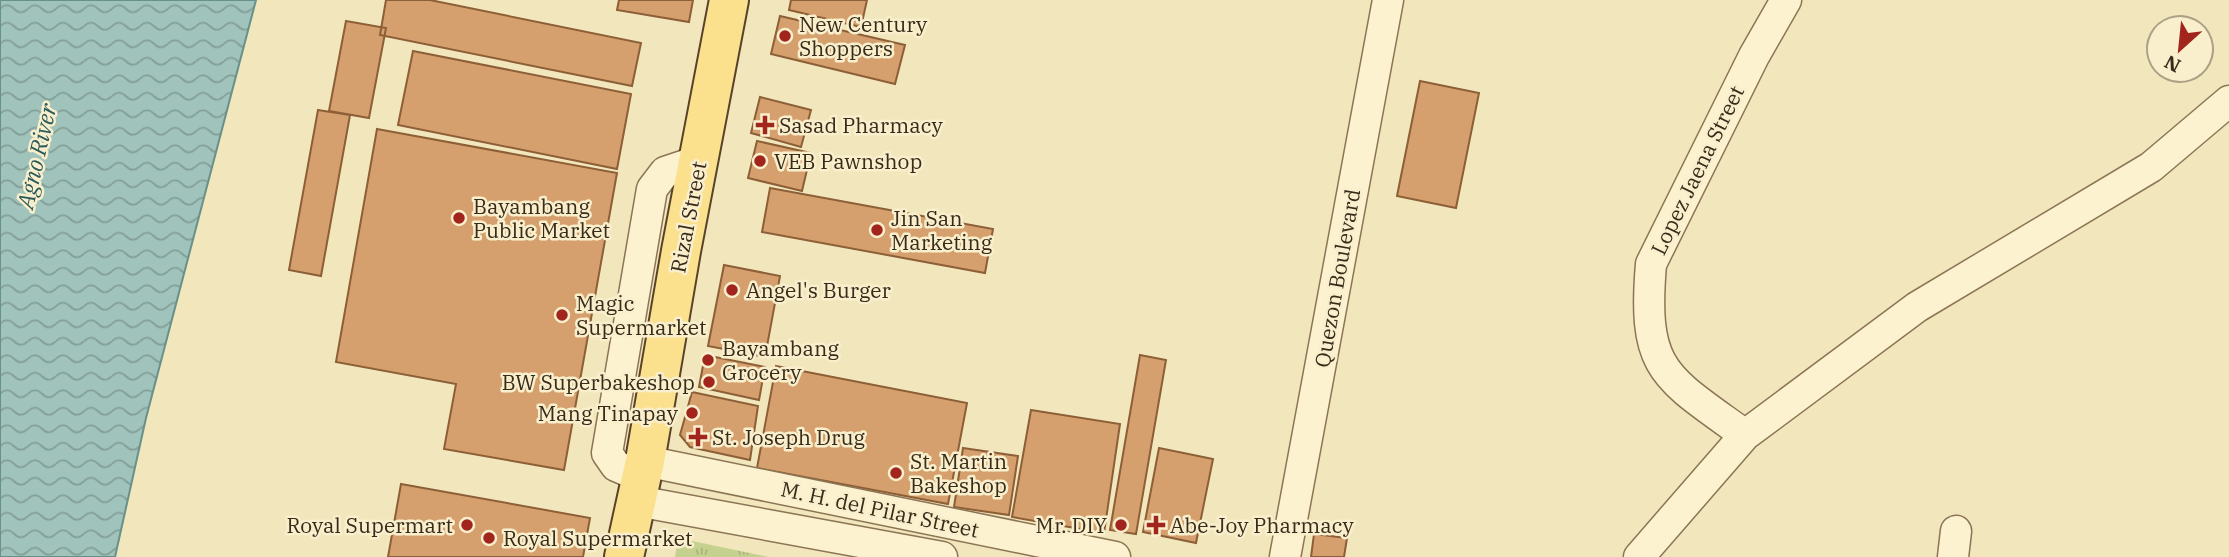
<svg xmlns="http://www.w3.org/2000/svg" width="2229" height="557" font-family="'IBM Plex Serif',serif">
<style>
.park{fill:url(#park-tufts)}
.water{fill:url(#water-waves);stroke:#67918a;stroke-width:2}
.building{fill:#d5a06d;stroke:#8d5f37;stroke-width:2}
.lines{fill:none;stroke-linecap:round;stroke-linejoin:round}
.minor-casing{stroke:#8c7554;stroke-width:33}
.major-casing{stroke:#584229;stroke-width:42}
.minor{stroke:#fcf2d0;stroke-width:30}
.major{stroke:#fbe08e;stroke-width:38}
.poi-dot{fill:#a1251d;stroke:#f9efcc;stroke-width:2.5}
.labels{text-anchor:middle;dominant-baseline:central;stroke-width:5;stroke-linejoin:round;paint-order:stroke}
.poi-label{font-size:21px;fill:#392b1a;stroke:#f9efcc;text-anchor:start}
.street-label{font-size:21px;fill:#392b1a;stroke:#f9efcc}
.water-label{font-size:23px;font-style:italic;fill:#285a5b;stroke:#f9efcc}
</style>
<defs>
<pattern id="park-tufts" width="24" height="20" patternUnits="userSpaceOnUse" patternTransform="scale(1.75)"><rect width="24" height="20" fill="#c5d18f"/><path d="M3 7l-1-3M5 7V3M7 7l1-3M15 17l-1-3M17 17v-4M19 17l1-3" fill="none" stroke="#aab47b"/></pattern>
<pattern id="water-waves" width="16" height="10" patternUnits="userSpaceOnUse" patternTransform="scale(1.75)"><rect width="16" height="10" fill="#a0c3bb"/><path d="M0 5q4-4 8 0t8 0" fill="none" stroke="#839f97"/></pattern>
</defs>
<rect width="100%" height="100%" fill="#f2e6bc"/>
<!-- park -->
<path class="park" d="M678 538 769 557H675Z"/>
<!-- water -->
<path class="water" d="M0 0H256L146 418 115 557H0Z"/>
<!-- building -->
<path class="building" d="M386 0H430L641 43 632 86 380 35Z
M619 0H693L689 22 617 10Z
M791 0H867L861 27 789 10Z
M780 16 905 45 895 84 771 54Z
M346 21 386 28 369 118 329 111Z
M413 51 631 94 617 169 398 125Z
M1420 81 1479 93 1456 208 1397 196Z
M760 97 811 110 801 147 751 133Z
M318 110 350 115 321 276 289 270Z
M377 129 617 173 564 470 444 449 456 384 336 362Z
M757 141 811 153 802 191 748 178Z
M770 188 993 229 985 273 762 232Z
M724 265 780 276 765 357 708 346Z
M705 355 765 367 759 400 699 387Z
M1140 355 1166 360 1136 534 1110 530Z
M776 366 967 403 948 504 757 468Z
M692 392 758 406 750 460 690 447 680 435Z
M1031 410 1120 424 1104 533 1012 517Z
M963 448 1018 456 1009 515 954 507Z
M1159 448 1213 459 1196 543 1143 532Z
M401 484 590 518 583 557H388Z
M1314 534 1347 538 1344 557H1311Z"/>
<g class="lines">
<defs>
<path id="minor" d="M1745 435C1664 376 1642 371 1651 264L1754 56 1786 0
M645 461 1115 557
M642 477 616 466 607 453 652 189 665 172 698 161
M637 501 942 557
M1285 557 1388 0
M1639 557 1745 435 1917 307 2151 167 2229 101
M1953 557 1956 531"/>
<path id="major" d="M624 557 645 461 681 251 729 0"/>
</defs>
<!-- minor casing -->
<use href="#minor" class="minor-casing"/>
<!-- major casing -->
<use href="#major" class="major-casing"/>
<!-- minor -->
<use href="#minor" class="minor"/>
<!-- major -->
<use href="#major" class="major"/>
</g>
<!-- markers -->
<g class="poi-dot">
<circle cx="785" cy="36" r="7"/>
<path d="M761.5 114.5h7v7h7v7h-7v7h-7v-7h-7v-7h7z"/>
<circle cx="760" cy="161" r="7"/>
<circle cx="459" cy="218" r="7"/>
<circle cx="877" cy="230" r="7"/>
<circle cx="732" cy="290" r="7"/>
<circle cx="562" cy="315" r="7"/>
<circle cx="708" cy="360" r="7"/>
<circle cx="709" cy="382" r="7"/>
<circle cx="692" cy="413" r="7"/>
<path d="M694.5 426.5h7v7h7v7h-7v7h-7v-7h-7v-7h7z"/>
<circle cx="896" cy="473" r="7"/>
<circle cx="467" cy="525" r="7"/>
<circle cx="1121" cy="525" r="7"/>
<path d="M1152.5 514.5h7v7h7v7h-7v7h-7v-7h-7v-7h7z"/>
<circle cx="489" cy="538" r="7"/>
</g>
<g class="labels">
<!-- poi labels -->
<g class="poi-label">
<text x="799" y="24">New Century<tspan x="799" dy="24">Shoppers</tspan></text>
<text x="779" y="125">Sasad Pharmacy</text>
<text x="774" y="161">VEB Pawnshop</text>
<text x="473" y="206">Bayambang<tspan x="473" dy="24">Public Market</tspan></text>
<text x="891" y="218">Jin San<tspan x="891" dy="24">Marketing</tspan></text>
<text x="746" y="290">Angel's Burger</text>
<text x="576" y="303">Magic<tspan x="576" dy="24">Supermarket</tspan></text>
<text x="722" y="348">Bayambang<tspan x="722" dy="24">Grocery</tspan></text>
<text x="695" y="382" text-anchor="end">BW Superbakeshop</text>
<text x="678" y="413" text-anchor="end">Mang Tinapay</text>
<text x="712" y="437">St. Joseph Drug</text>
<text x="910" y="461">St. Martin<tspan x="910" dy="24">Bakeshop</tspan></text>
<text x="453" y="525" text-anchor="end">Royal Supermart</text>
<text x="1107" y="525" text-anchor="end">Mr. DIY</text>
<text x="1170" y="525">Abe-Joy Pharmacy</text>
<text x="503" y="538">Royal Supermarket</text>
</g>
<!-- street labels -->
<g class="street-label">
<text transform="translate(1697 170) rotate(-64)">Lopez Jaena Street</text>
<text transform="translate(688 217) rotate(-79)">Rizal Street</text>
<text transform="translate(1337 278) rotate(-80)">Quezon Boulevard</text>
<text transform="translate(880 509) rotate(12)">M. H. del Pilar Street</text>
</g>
<!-- water labels -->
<g class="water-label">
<text transform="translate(36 156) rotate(-77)">Agno River</text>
</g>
</g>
<!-- north arrow -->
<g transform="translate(2180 49) rotate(207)"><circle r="33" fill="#f9efcc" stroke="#aca185" stroke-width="2"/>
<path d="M0-5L12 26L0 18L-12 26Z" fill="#a1251d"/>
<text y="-10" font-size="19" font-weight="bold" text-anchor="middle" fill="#392b1a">N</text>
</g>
</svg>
